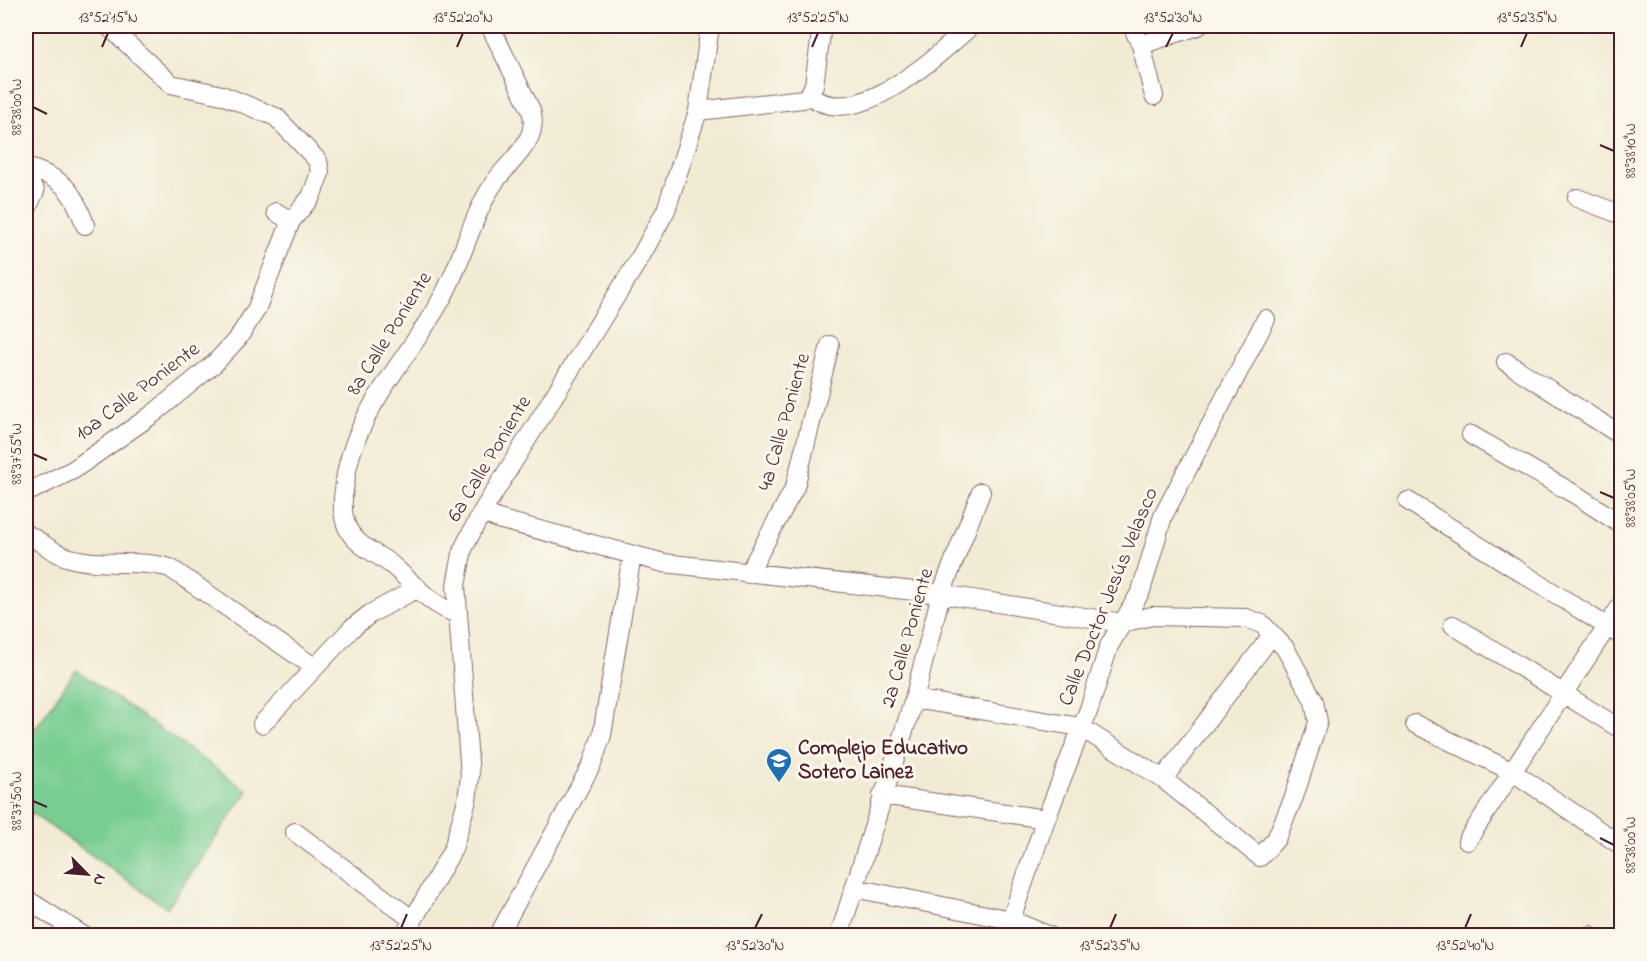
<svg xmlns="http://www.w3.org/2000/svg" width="1647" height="961" font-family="'Indie Flower',sans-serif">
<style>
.green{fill:#78ce92;stroke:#61765e;stroke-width:1.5}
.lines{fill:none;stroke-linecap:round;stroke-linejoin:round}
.minor-casing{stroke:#846666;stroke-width:20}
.minor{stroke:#fff;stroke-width:18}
.ticks{fill:none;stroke:#4a1f2b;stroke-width:2}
.labels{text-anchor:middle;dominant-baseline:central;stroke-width:6;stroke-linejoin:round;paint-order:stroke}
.street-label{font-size:21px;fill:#4a1f2b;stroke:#fbf7ec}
.poi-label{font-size:21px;font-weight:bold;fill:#4a1f2b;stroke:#fbf7ec;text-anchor:start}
.neatline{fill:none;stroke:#4a1f2b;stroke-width:2}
.ticks-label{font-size:15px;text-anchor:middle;fill:#4a1f2b}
</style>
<rect width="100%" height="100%" fill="#fbf7ec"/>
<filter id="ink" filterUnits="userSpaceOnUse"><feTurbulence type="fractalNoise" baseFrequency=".0167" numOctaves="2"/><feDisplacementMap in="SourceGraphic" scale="12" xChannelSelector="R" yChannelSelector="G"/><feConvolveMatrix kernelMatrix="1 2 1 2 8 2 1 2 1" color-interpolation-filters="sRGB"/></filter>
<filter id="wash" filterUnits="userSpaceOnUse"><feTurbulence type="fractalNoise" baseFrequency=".008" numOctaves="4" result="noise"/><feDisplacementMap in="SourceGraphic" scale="24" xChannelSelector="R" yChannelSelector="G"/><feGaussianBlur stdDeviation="1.35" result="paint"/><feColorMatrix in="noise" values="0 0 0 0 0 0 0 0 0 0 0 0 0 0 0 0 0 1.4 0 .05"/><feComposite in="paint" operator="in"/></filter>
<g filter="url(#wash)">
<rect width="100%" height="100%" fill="#f1ebd4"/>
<!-- green -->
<path class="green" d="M76 670 248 791 167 908 26 809V742Z"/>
</g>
<g filter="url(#ink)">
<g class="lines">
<defs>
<path id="minor" d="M1132 26 1141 45 1154 96
M1141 45 1198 26
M809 95C855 134 938 55 971 26
M698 111 803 99 809 95 814 85 822 26
M26 167C62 178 73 189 85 225
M26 179 35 191 26 211
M1577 198 1622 215
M276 212 291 221
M1506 362 1622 436
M1471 435 1576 495 1622 525
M26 493 73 470 153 414 215 363 238 338 256 310 291 221 311 197 320 173 318 161 276 117 222 95 171 84 108 26
M1408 501 1622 636
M482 512 498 519 664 563 941 594 1122 623 1152 616 1246 618 1262 624 1285 648 1314 701 1318 722 1294 797 1276 839 1260 857 1163 779 1080 727 914 699
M26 534C40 540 52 553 67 557 100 568 137 558 170 568L314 667
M748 574 795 487 830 345
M458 614C432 607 413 583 393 566 379 554 357 547 348 529 342 517 342 502 344 489 351 413 407 362 442 298 462 263 470 221 492 186 507 162 541 142 531 110L490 26
M1453 625 1622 730
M262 724 352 628 370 614 418 588
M1415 724 1513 772 1622 846
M1163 779 1272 635
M882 795 1046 819
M295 832 413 920
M1467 841 1622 604
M854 888 1011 920 1050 936
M26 899 84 936
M1590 935 1591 936
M404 936 453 849 467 800 470 776 456 585 463 549 482 512 641 256 666 210 698 111 710 26
M498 936 592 764 602 735 632 555
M839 936 914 699 941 594 981 492
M1005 936 1046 819 1089 709 1109 646 1141 591 1163 516 1266 319"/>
</defs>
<!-- minor casing -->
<use href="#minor" class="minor-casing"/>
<!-- minor -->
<use href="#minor" class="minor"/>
</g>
</g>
<!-- ticks -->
<path class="ticks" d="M102 47 108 33M457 47 463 33M812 47 818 33M1166 47 1173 33M1521 47 1527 33M33 107 47 114M1600 145 1614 151M33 454 47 460M1600 492 1614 498M33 801 47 807M1600 838 1614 845M401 928 407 914M755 928 762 914M1110 928 1116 914M1465 928 1471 914"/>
<!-- icons -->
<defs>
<symbol id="school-pin" viewBox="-11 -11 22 30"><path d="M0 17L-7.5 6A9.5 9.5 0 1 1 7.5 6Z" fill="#1f6fb2" stroke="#fbf7ec"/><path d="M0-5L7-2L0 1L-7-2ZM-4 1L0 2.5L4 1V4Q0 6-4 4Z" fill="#fff"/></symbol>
</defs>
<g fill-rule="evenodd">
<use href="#school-pin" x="764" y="746" width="30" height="40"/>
</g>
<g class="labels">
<!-- street labels -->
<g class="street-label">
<text transform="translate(390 334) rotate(-58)">8a Calle Poniente</text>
<text transform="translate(138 392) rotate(-37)">10a Calle Poniente</text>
<text transform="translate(785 422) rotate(-74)">4a Calle Poniente</text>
<text transform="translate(490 459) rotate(-59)">6a Calle Poniente</text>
<text transform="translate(1109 597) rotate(-68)">Calle Doctor Jesús Velasco</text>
<text transform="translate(908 638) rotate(-74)">2a Calle Poniente</text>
</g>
<!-- poi labels -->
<g class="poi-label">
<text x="798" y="749">Complejo Educativo<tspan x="798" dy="24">Sotero Lainez</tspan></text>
</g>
</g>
<!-- margin -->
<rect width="1647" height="961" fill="none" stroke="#fbf7ec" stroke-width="66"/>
<!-- north arrow -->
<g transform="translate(87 874) rotate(115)" stroke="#fbf7ec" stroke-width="4.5" paint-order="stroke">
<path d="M0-4.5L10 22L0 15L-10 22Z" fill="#4a1f2b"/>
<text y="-9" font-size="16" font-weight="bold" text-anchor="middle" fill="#4a1f2b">N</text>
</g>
<rect x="33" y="33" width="1581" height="895" class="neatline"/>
<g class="ticks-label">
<text x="108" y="22">13°52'15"N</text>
<text x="463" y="22">13°52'20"N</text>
<text x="818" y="22">13°52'25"N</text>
<text x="1173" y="22">13°52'30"N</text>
<text x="1527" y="22">13°52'35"N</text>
<text transform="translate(16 107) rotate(-90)" y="5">88°38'00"W</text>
<text transform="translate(1630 151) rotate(-90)" y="5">88°38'10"W</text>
<text transform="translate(16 454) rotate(-90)" y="5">88°37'55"W</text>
<text transform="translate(1630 498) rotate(-90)" y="5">88°38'05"W</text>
<text transform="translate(16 801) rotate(-90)" y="5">88°37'50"W</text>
<text transform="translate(1630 845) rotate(-90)" y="5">88°38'00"W</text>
<text x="401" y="950">13°52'25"N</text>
<text x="755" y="950">13°52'30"N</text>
<text x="1110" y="950">13°52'35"N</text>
<text x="1465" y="950">13°52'40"N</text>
</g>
</svg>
